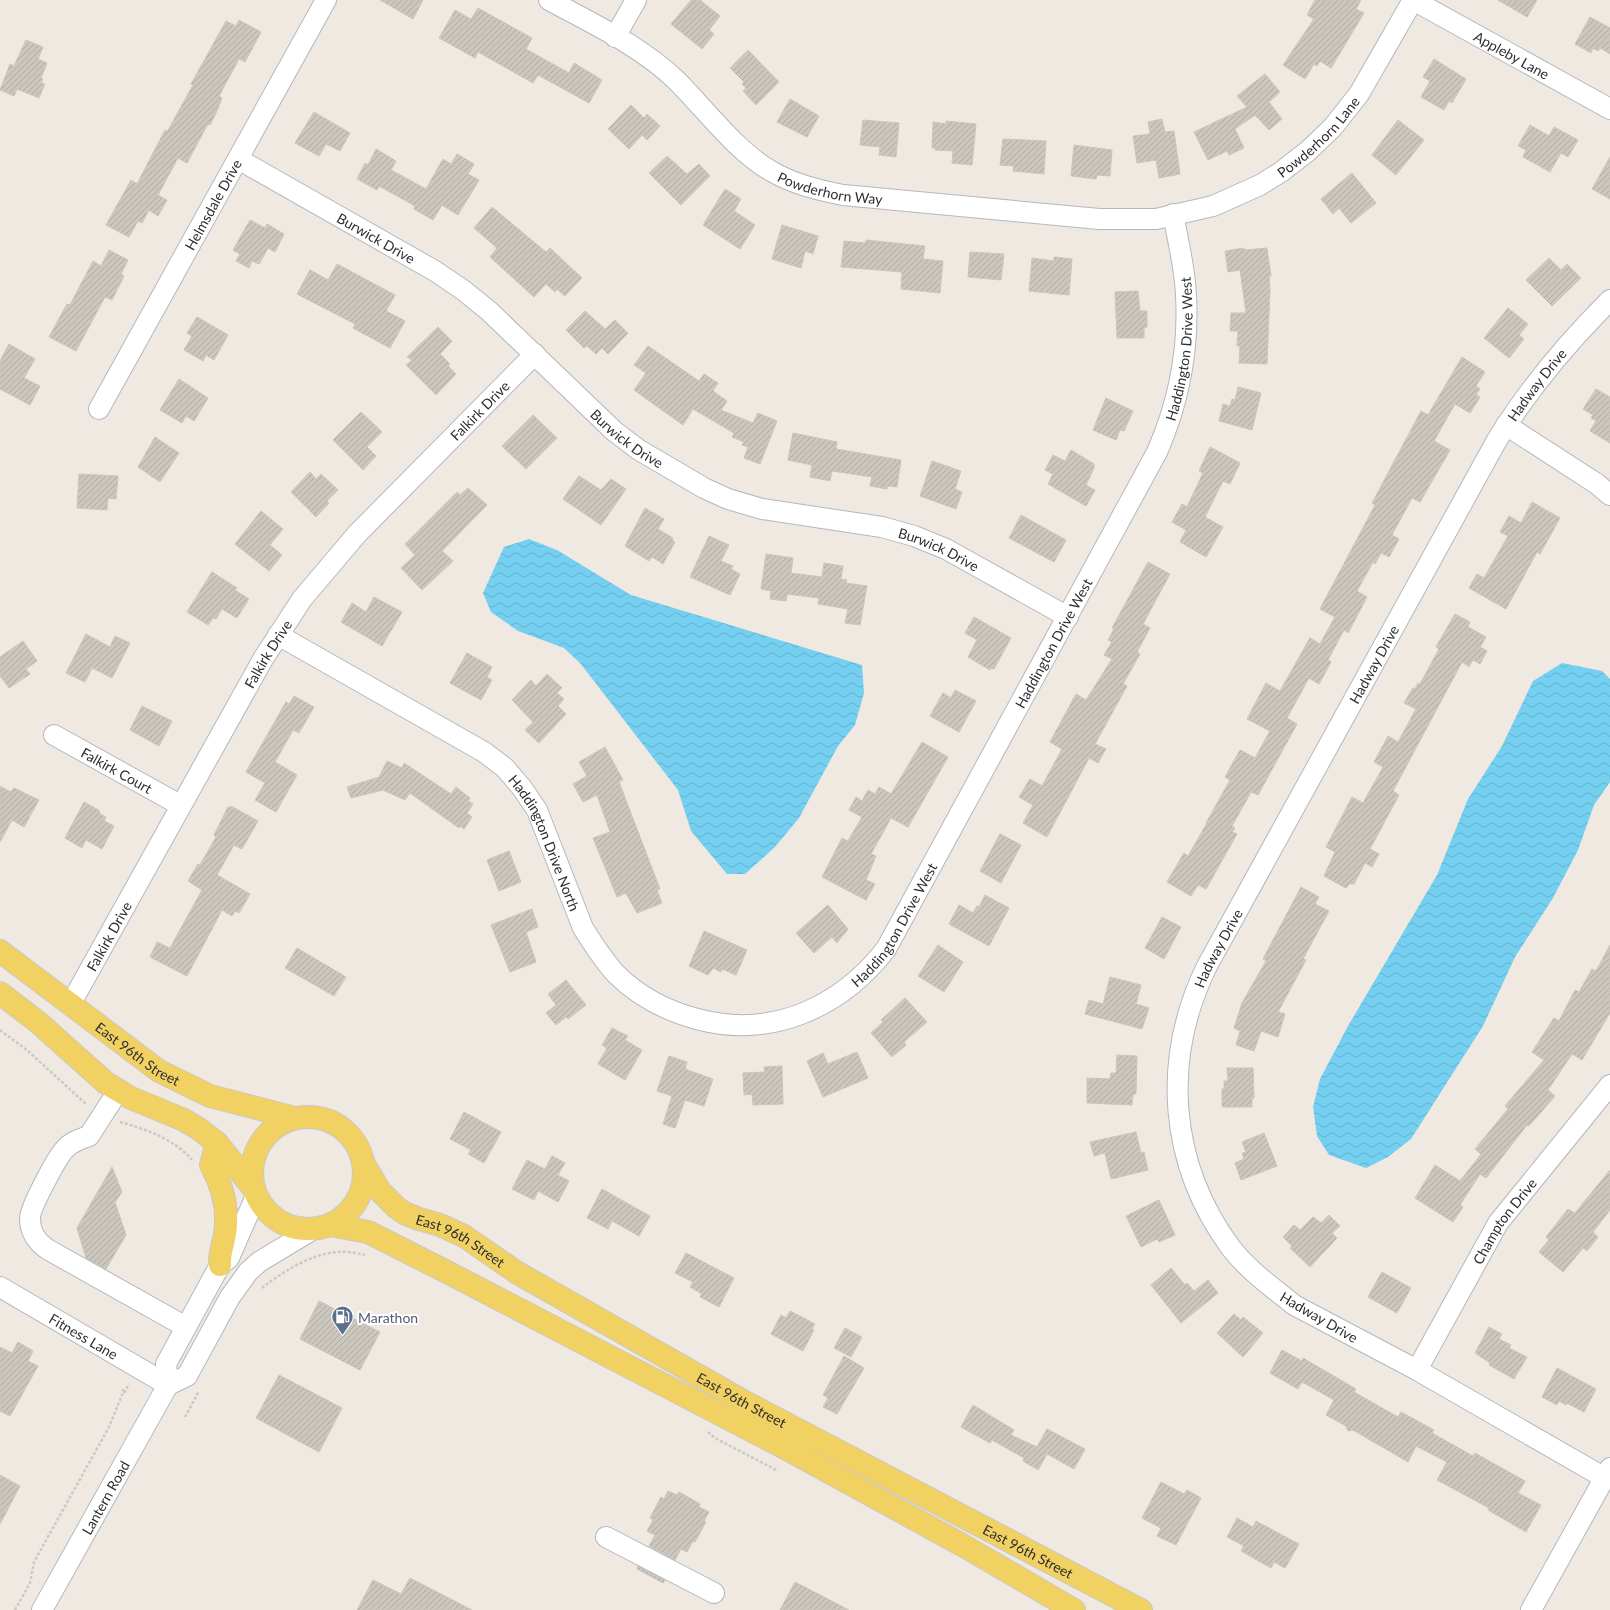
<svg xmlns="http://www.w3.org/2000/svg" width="1610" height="1610" font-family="Lato,sans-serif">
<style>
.water{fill:url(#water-waves)}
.building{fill:url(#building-hatch);stroke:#cbc5ba}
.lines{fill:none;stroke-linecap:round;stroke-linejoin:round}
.minor-casing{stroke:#b4b7c1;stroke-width:22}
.major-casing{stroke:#c9c9c9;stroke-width:24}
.path{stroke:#c9c9c9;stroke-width:2.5;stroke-dasharray:3 2;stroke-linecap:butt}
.minor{stroke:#fff;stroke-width:20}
.major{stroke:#f2d163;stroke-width:22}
.labels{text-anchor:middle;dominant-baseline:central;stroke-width:4;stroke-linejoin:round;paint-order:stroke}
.street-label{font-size:14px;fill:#2e2e2e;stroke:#fff}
.service-label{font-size:14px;fill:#4e5e75;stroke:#fff;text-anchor:start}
</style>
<defs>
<pattern id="water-waves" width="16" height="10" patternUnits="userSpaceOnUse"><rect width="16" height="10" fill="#75cff0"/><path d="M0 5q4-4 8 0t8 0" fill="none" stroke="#66b2ce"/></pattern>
<pattern id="building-hatch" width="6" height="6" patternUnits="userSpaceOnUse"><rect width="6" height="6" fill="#cbc7bf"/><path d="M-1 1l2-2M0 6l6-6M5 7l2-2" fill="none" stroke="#afaba4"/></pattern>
</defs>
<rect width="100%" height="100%" fill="#efe9e1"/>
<!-- water -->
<path class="water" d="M529 539 557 550 631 595 862 665 864 693 855 725 838 746 799 818 775 847 745 874H727L691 831 678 790 580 663 564 648 518 631 491 612 483 593 504 547Z
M1562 663 1602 671 1610 679V782L1594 805 1578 850 1553 898 1515 957 1483 1026 1411 1139 1388 1157 1366 1168 1329 1155 1317 1136 1313 1107 1320 1079 1348 1026 1437 875 1468 799 1502 746 1533 681Z"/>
<!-- building -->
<path class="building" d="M380 0H423L413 19Z
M691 0H700L720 16 709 30 714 34 702 49 671 24Z
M1315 0H1361L1356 9 1364 13 1331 68 1320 61 1317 66 1314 64 1305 79 1283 65 1314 19 1307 15Z
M1498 0H1537L1527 17Z
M478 8 532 38 526 49 569 73 574 63 602 80 589 103 538 75 533 83 478 52 475 58 439 38 455 10 471 19Z
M1590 17 1610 28V54L1600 48 1598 51 1593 48 1591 53 1575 44Z
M239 20 261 32 245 62 239 59 219 96 222 98 217 111 210 125 208 124 187 163 178 158 158 195 167 200 158 216 149 210 142 223 138 221 129 237 106 225 131 180 137 184 165 130 167 132 193 85 191 84 226 21 236 26Z
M26 40 43 47 38 59 47 63 41 78 43 79 41 83 45 84 39 98 17 89 14 96 0 90 10 64 14 66Z
M748 50 779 82 756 105 743 91 746 88 742 84 744 82 730 68Z
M1434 59 1466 79 1452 103 1449 101 1444 110 1421 97 1430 81 1423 77Z
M1265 74 1280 92 1269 102 1282 119 1269 130 1255 115 1235 129 1244 148 1229 155 1227 151 1208 160 1194 132 1247 107 1237 96Z
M790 99 819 116 807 137 777 122Z
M631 105 644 118 647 114 660 126 647 140 642 135 629 149 608 129Z
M314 112 350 133 340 151 326 144 319 156 295 143Z
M1162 119 1165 132 1174 131 1180 174 1159 178 1156 160 1137 163 1133 136 1150 134 1148 122Z
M863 120 899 123 896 157 879 155 880 147 860 145Z
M1398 120 1424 140 1396 175 1372 155Z
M946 121 976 124 972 165 952 163 953 151 935 150V148H932L933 122 946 124Z
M1530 125 1549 136 1554 127 1578 140 1568 157 1561 153 1550 172 1523 157 1526 150 1518 146Z
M1003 139 1046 141 1044 174 1013 171 1014 166 1000 165Z
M1074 145 1112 150 1110 176 1097 175 1096 179 1071 176Z
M376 149 396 161 391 170 426 189 443 159 451 164 457 154 474 164 468 174 479 180 458 215 442 205 433 220 414 209 415 206 379 186 377 190 357 179 365 163 368 165Z
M667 156 687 174 699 164 710 176 681 205 649 173Z
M1610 157V199L1592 189Z
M1352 173 1376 203 1351 223 1339 208 1333 214 1321 199Z
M725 189 741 199 734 211 755 225 740 249 703 225Z
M492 207 546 252 550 248 582 278 565 296 557 289 555 292 546 284 534 297 490 257 497 248 474 228Z
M250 220 265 228 267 224 284 234 275 252 268 248 259 264 252 261 249 268 236 261 240 254 233 250Z
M782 225 818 236 813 254 805 251 801 268 772 259Z
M866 240 925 246 923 259 943 261 940 293 901 289 902 272 841 267 844 241 866 243Z
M1244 248V250L1267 248 1271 276H1269L1270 290 1267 364 1239 363 1240 346H1237L1238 331H1230L1231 313H1246L1240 270 1228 272 1225 251Z
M109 250 128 260 121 274 124 276 112 300 105 297 76 351 49 337 67 304 70 305 93 261 101 266Z
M970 252 1004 254 1001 280 968 277Z
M1054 257 1072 259 1069 295 1029 291 1032 258 1054 261Z
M1549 258 1561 270 1567 264 1581 278 1552 306 1526 280Z
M337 264 395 295 386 311 405 321 390 348 353 328 355 324 297 294 310 270 328 280Z
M1138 291 1140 311H1147V327L1144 328V338H1117L1115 292Z
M1508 308 1528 324 1519 335 1524 339 1509 358 1484 338Z
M585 311 605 329 615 320 628 333 608 354 602 348 596 354 587 346 584 348 566 330Z
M197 317 228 335 214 360 206 355 203 361 184 350 192 336 187 333Z
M438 327 452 341 440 354 450 364 448 366 456 374 436 395 406 365 412 360 407 357Z
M9 344 35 359 24 378 40 386 30 405 0 389V361Z
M648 346 699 381 704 374 718 383 713 391 727 401 721 410 753 423 758 413 777 421 760 464 744 458 748 447 742 445 744 442 732 437 734 433 693 409 683 425 634 390 646 373 634 365Z
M1462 357 1485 372 1476 386 1480 389 1476 395 1480 397 1470 413 1455 404 1434 441 1450 450 1420 502 1412 498 1392 535 1399 539 1389 557 1381 553 1375 564 1373 562 1357 591 1367 597 1348 633 1344 630 1328 660 1331 662 1319 684 1309 678 1287 718 1297 724 1258 795 1251 792 1232 826 1235 828 1232 832 1237 834 1206 889 1198 885 1191 896 1167 882 1184 853 1188 856 1207 823H1206L1230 780 1225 777 1240 750 1255 758 1270 731 1247 719 1266 683 1280 691 1310 638 1320 644 1335 617 1320 609 1375 505 1372 503 1421 411 1428 415Z
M179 379 208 398 194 421 186 416 182 423 160 410Z
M1238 387 1261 393 1252 430 1219 421 1223 404 1230 406 1232 399 1235 400Z
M1596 389 1610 397V443L1590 431 1596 421 1591 418 1593 415 1583 409Z
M1106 398 1133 411 1124 431 1120 430 1116 440 1093 430Z
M361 412 382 432 367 447 376 456 363 470 333 440Z
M533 415 557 438 526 469 502 446Z
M793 433 837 442 836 449 901 460 897 487 887 486V489L870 486 872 477 832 471 830 481 810 477 812 465 788 460Z
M155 437 179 453 160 482 138 467Z
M1210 447 1240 463 1230 484 1223 481 1205 517 1223 527 1206 557 1180 542 1186 530 1172 522 1182 504 1187 507 1203 473 1199 471Z
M1071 450 1094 464V468L1086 485 1095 490 1086 506 1048 484 1053 474 1045 470 1053 455 1065 461Z
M932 461 961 471 955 489 962 492 956 509 920 496Z
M310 472 316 479 321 474 338 490 327 501 329 503 316 517 291 492Z
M79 474 118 476 116 499 108 498 107 510 77 508Z
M579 476 601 490 611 479 626 489 601 525 563 499Z
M468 488 487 505 442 551 453 561 422 590 401 568 415 555 405 544 457 492 460 495Z
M1532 502 1560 518 1540 554 1537 552 1506 609 1469 588 1477 574 1484 578 1508 536 1500 532 1509 516 1521 523Z
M645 508 664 519 658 529 673 538 672 539 675 542 663 564 652 557 649 561 625 546Z
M261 511 283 529 270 545 282 555 269 571 235 544Z
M1021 515 1066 540 1054 562 1009 538Z
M709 536 729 545 721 561 733 566 731 569 740 574 730 595 690 577Z
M766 554 793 558 791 573 822 577 824 563 843 566 841 579 847 580 846 583 867 586 860 625 845 623 848 609 818 604 819 598 787 594 786 601 770 599 771 591 761 589Z
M1148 562 1170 574 1143 624 1150 628 1137 652 1140 654 1123 684 1127 686 1095 744 1106 749 1098 763 1089 758 1047 837 1023 823 1033 805 1019 797 1030 779 1042 786 1062 749 1050 742 1076 694 1086 700 1112 659 1104 655 1112 642 1108 640 1114 629 1112 628Z
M212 572 237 588 235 590 249 599 237 618 222 609 216 619 213 618 208 625 187 612Z
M374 597 402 612 382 646 341 622 352 603 366 612Z
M1455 614 1470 622 1468 627 1486 637 1480 647 1487 651 1480 664 1473 660 1469 667 1462 662 1393 791 1399 795 1370 849 1379 854 1372 867 1365 863 1354 884H1349L1346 888 1324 876 1335 852 1326 847 1352 797 1363 803 1383 767 1374 762 1388 736 1398 742 1416 709 1404 703 1413 688 1415 689 1418 683 1420 684 1439 649 1436 647Z
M974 617 1011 638 994 669 991 668 990 670 968 657 977 640 965 633Z
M86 634 110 647 115 636 130 643 112 678 92 668 85 682 66 673Z
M23 641 37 661 26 669 30 674 9 688 0 676V657Z
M467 653 492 667 487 677 492 680 481 700 450 683Z
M547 674 562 688 557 693 564 699 558 706 566 714 539 743 525 730 533 722 512 700 531 680 536 686Z
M955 690 976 701 959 732 930 716 943 693 951 698Z
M294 696 314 707 299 733 293 730 275 762 297 775 276 812 255 800 265 783 246 772 286 702 289 704Z
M142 706 172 721 159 746 130 730Z
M922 742 948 757 908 827 891 818 871 854 876 856 866 880 875 884 866 900 822 877 842 838 848 841 862 817 849 810 856 797 862 801 868 790 875 794 879 787 891 794Z
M605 747 623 780 619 782 660 889 657 890 662 903 637 913 626 893 617 897 593 838 610 832 597 795 583 802 573 784 587 776 579 762Z
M387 761 402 768 404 763 451 794 456 787 470 798 468 801 473 804 467 813 472 817 464 829 460 826 459 828 410 793 405 800 383 790 351 798 347 787 379 777Z
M0 786 11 792 14 788 39 800 24 827 12 820 0 842Z
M84 802 100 811 99 813 106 817 104 821 114 826 102 849 86 840 82 848 65 838Z
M231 806 258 821 242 849 234 845 217 875 250 894 239 913 235 911 232 916 222 910 187 976 150 957 157 942 170 948 202 890 188 881 198 864 200 865 216 837 214 835 228 807 230 808Z
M1000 834 1021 845 1001 883 980 871Z
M509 851 521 882 499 891 487 860Z
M1301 887 1319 897 1315 904 1329 911 1303 959 1306 960 1278 1012 1285 1014 1278 1037 1261 1031 1254 1051 1236 1045 1240 1031 1234 1028 1242 1003 1266 961 1263 959Z
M985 895 1009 908 989 946 949 924 959 905 973 913 977 906 979 907Z
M828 905 848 929 837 943 832 937 814 953 796 933Z
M532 909 538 927 526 932 536 962 510 972 491 925Z
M1162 917 1181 927 1164 959 1145 948Z
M704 931 747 950 736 975 722 969 721 972 713 968 708 975 689 966Z
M938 945 963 962 944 992 918 976Z
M1610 945V1013L1582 1060 1572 1054 1548 1090 1555 1096 1529 1126 1527 1125 1486 1178 1480 1174 1460 1205 1463 1207 1453 1222 1415 1198 1435 1165 1460 1181 1481 1154 1475 1149 1508 1109 1505 1106 1544 1060 1532 1052 1554 1018 1559 1021 1575 990 1579 992 1592 969 1596 971Z
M297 948 346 977 334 996 285 968Z
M1110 977 1141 985 1136 1004 1149 1008 1142 1029 1085 1014 1089 1000 1103 1004Z
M566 980 586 1005 568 1019 566 1017 556 1025 546 1013 556 1005 548 994Z
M905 998 927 1022 904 1042 906 1045 892 1057 871 1033 883 1022 881 1020Z
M612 1028 628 1036 625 1040 642 1050 625 1080 598 1064 607 1048 602 1045Z
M857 1052 868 1078 823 1097 807 1061 823 1053 828 1064Z
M1117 1055 1137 1056 1136 1094H1133L1132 1105 1087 1103V1078L1110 1079 1111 1073H1116Z
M669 1056 687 1062 685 1069 713 1079 704 1106 685 1100 675 1128 663 1124 672 1096 657 1091Z
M782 1066 783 1104 753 1105 752 1094 744 1095 743 1073 765 1072 764 1067Z
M1227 1068H1253L1254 1098H1252V1107H1222V1089H1224V1081H1228Z
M464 1112 501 1132 484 1163 468 1154 471 1150 450 1139Z
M1136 1132 1141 1153 1144 1152 1148 1170 1111 1179 1105 1153 1094 1156 1090 1142Z
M1264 1133 1277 1166 1241 1180 1235 1163 1244 1159 1242 1153 1246 1152 1242 1142Z
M552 1156 565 1163 558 1175 569 1181 558 1202 538 1191 534 1200 512 1189 527 1160 545 1169Z
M112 1167 122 1192 115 1202 126 1235 106 1269 86 1258 77 1228Z
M1610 1170V1210L1593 1232 1598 1237 1587 1251 1583 1248 1563 1272 1539 1252 1549 1240 1546 1237 1568 1209 1575 1213Z
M602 1189 650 1216 639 1236 612 1221 608 1229 587 1218Z
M1159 1200 1175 1235 1159 1242 1157 1239 1141 1247 1126 1216Z
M1329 1215 1340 1226 1332 1233 1337 1238 1310 1267 1290 1248 1292 1246 1283 1237 1294 1225 1300 1230 1313 1217 1321 1223Z
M686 1253 734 1278 719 1307 700 1297 702 1294 690 1287 693 1282 675 1273Z
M1171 1268 1185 1285 1187 1283 1194 1291 1208 1280 1218 1293 1181 1323 1151 1285Z
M1382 1272 1411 1288 1397 1313 1368 1297Z
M319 1301 380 1332 360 1370 300 1339Z
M790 1311 815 1324 812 1329 814 1330 803 1351 771 1334 781 1315 786 1318Z
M1234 1314 1241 1320 1243 1317 1263 1333 1243 1357 1217 1333Z
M1489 1327 1502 1334 1499 1339 1511 1345 1509 1348 1527 1357 1514 1379 1489 1365 1490 1363 1475 1353Z
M845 1328 862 1337 851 1357 834 1348Z
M18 1342 33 1351 28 1361 38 1366 10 1416 0 1411V1347L12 1353Z
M1282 1350 1302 1361 1303 1358 1356 1389 1354 1392 1398 1417 1401 1412 1434 1430 1432 1433 1473 1456 1475 1453 1525 1481 1518 1493 1541 1505 1526 1532 1488 1510 1489 1508 1437 1480 1447 1462 1416 1446 1408 1462 1353 1430 1348 1431 1346 1426 1326 1415 1334 1400 1302 1382 1298 1389 1270 1373Z
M844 1356 864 1368 837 1414 823 1407 828 1398 823 1395Z
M1557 1368 1596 1389 1584 1412 1567 1403 1566 1405 1559 1401 1557 1405 1542 1397Z
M279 1375 342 1408 319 1452 256 1418Z
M973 1405 1014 1430 1011 1435 1037 1447 1047 1429 1085 1449 1074 1469 1047 1454 1038 1470 1023 1461 1024 1458 992 1440 990 1443 961 1427Z
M0 1475 20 1486 0 1524Z
M1161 1482 1184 1494 1187 1490 1201 1498 1176 1545 1157 1536 1161 1528 1142 1518Z
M668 1491 677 1495 679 1492 700 1504 699 1507 709 1512 704 1521 706 1522 695 1542 693 1541 687 1552 681 1549 675 1560 649 1546 655 1535 647 1531 653 1520 650 1518 661 1497 664 1499Z
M1237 1518 1253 1527 1256 1521 1299 1544 1285 1568 1274 1562 1271 1568 1241 1551 1244 1546 1227 1537Z
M638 1566 665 1580 663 1583 637 1569Z
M410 1578 472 1610H357L373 1580 401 1594Z
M795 1582 849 1610H780Z"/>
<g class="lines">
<defs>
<g id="minor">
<path id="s1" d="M549 0C593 24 641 46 677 81 705 109 737 152 771 171 793 184 818 190 843 195L1099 219H1156L1213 206 1260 185 1281 172 1308 151 1333 127 1359 94 1413 0"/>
<path id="s2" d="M1413 0 1610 109"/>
<path d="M615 37 636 0"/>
<path id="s3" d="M238 159 435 271 463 290 489 311 614 431 639 450 704 488 728 499 762 509 882 527 914 536 946 549 1068 617"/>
<path id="s4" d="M99 409 326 0"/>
<path d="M1506 425 1597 484 1610 495"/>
<path id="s5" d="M278 635 484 752 505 768 522 788 537 810 583 928C593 944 603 960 616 974 639 997 667 1011 697 1019 771 1039 840 1008 886 949L1157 452C1179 402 1189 350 1186 295 1185 268 1178 241 1173 214"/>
<path id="s6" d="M54 735 180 805"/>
<path id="s7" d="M70 1005 263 659 302 599 357 534 535 354"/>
<path d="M118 1091 89 1136C80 1139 71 1142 65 1149 57 1157 30 1208 30 1218 30 1232 36 1241 47 1249L186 1327"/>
<path id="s8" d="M0 1287 168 1385"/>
<path id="s9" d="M1417 1370 1498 1223 1610 1085"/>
<path d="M168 1385 187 1376 230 1297 248 1272 259 1262 312 1230"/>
<path id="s10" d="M1605 1478 1417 1370 1294 1305C1272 1287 1249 1271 1231 1248 1169 1164 1161 1060 1207 966L1497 440C1529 388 1567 343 1610 300"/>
<path d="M606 1537 714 1593"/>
<path id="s11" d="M42 1610 168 1385 166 1364 220 1265 229 1258 256 1196"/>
<path d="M1531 1610 1610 1468"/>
</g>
<g id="major">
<path id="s12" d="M0 951 159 1071 210 1096 295 1118"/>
<path d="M0 993 39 1023 106 1083 131 1098 184 1120 199 1129 217 1143 254 1189"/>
<circle cx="308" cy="1173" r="56"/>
<path d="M217 1143 211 1165C223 1187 229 1209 225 1234 223 1246 219 1254 220 1265"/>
<path id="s13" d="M364 1164 380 1191 396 1207 404 1213 419 1219 440 1225 464 1236 516 1272 743 1401 1141 1610"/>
<path d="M330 1225 368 1232 447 1272 789 1450 964 1546 1074 1610"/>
</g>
</defs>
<!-- minor casing -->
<use href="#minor" class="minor-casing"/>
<!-- major casing -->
<use href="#major" class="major-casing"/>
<!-- path -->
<path class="path" d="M0 1030 28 1051 87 1105
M120 1122C146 1129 174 1139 192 1160
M262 1288C282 1272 311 1254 337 1252 347 1251 356 1253 365 1255
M124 1393 129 1384
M185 1417 199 1391
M708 1432 715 1438 778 1471
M15 1610 30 1583 34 1562 109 1427 122 1395 123 1389"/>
<!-- minor -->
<use href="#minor" class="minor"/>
<!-- major -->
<use href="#major" class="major"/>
</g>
<!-- icons -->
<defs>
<symbol id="fuel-pin" viewBox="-11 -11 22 30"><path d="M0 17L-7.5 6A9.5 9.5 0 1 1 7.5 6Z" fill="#5c6f8a" stroke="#fff"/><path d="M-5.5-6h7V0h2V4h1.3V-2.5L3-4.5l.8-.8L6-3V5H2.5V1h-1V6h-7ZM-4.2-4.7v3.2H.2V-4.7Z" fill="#fff"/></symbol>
</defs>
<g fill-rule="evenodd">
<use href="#fuel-pin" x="330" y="1304" width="25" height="34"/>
</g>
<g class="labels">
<!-- street labels -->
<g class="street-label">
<text stroke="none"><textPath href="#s2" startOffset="113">Appleby Lane</textPath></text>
<text stroke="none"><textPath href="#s1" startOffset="859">Powderhorn Lane</textPath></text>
<text stroke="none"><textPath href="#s1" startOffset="345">Powderhorn Way</textPath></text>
<text stroke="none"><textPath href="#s4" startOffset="234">Helmsdale Drive</textPath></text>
<text stroke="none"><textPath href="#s3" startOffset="159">Burwick Drive</textPath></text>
<text stroke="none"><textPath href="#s5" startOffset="1480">Haddington Drive West</textPath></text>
<text stroke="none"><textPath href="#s10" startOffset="1408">Hadway Drive</textPath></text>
<text stroke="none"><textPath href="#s7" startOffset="727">Falkirk Drive</textPath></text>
<text stroke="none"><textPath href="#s3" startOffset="482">Burwick Drive</textPath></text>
<text stroke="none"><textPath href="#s3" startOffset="818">Burwick Drive</textPath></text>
<text stroke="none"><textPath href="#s5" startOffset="1156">Haddington Drive West</textPath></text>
<text stroke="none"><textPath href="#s7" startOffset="403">Falkirk Drive</textPath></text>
<text stroke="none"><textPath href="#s10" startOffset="1084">Hadway Drive</textPath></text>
<text stroke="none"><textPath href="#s6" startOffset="72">Falkirk Court</textPath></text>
<text stroke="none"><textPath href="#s5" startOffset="349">Haddington Drive North</textPath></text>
<text stroke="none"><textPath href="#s5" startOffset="832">Haddington Drive West</textPath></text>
<text stroke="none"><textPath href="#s7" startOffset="79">Falkirk Drive</textPath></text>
<text stroke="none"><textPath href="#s10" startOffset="760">Hadway Drive</textPath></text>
<text stroke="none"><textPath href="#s12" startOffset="172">East 96th Street</textPath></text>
<text stroke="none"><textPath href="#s9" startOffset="173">Champton Drive</textPath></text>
<text stroke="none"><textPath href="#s13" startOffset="127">East 96th Street</textPath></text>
<text transform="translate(1319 1317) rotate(30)">Hadway Drive</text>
<text stroke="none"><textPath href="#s8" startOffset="97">Fitness Lane</textPath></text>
<text stroke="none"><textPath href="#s13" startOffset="451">East 96th Street</textPath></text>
<text stroke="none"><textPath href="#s11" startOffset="129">Lantern Road</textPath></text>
<text stroke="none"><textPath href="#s13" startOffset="775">East 96th Street</textPath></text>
</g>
<!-- service labels -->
<g class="service-label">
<text x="358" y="1317">Marathon</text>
</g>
</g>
</svg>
